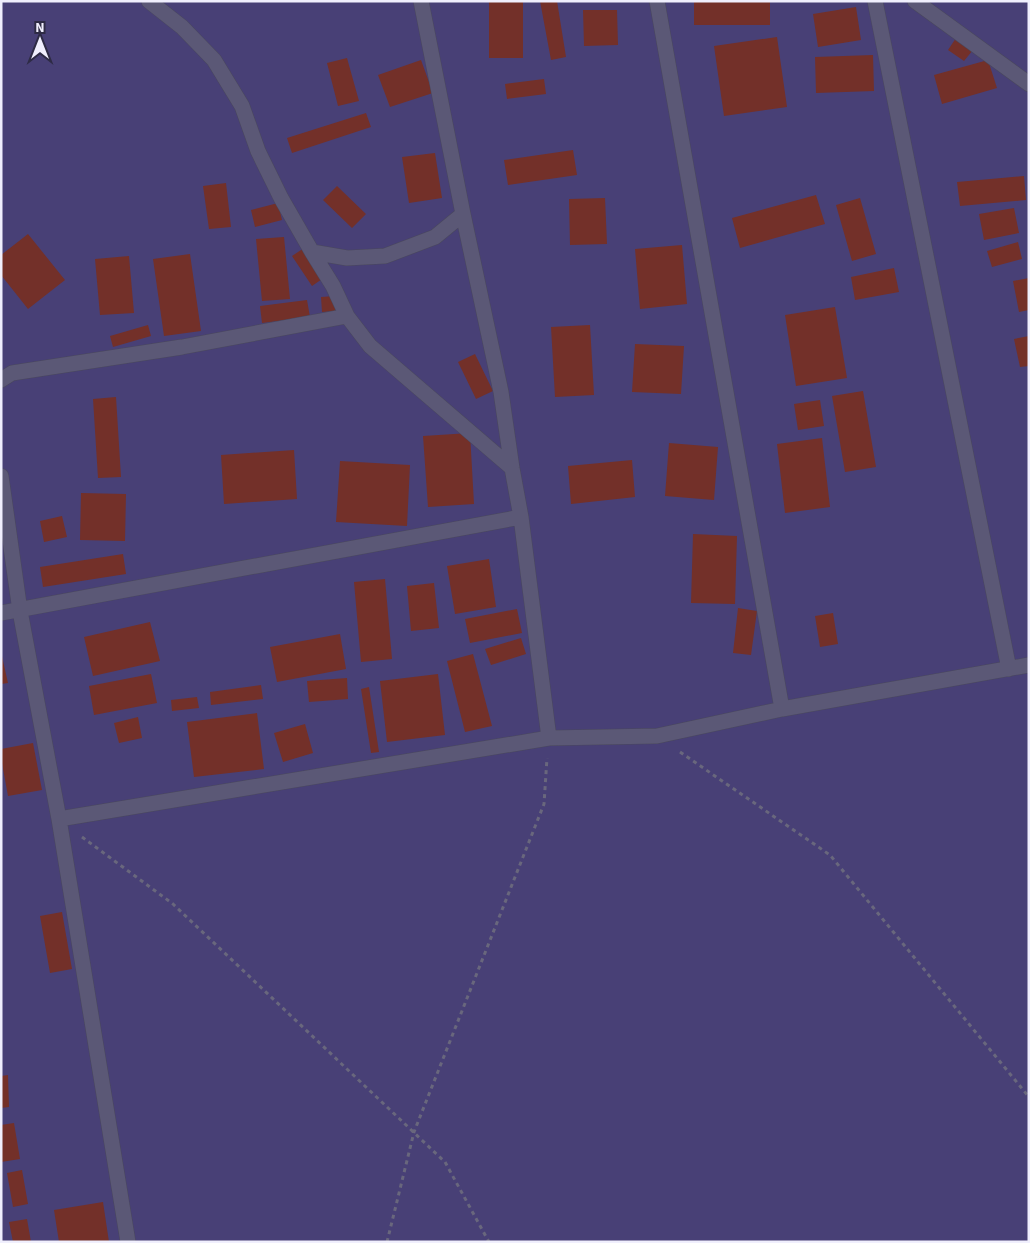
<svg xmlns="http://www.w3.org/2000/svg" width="1030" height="1243" font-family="'Source Sans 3',sans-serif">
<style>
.green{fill:#484076}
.building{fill:#733029}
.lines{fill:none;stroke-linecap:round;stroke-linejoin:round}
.street-casing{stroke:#4a485d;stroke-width:16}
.path{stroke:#69677d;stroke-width:3;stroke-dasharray:4 4;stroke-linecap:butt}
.street{stroke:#5b5876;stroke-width:15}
</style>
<rect width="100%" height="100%" fill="#2e2b45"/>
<!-- green -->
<path class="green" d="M1 1H1029V1242H1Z"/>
<!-- building -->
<path class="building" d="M489 1H523V58H489Z
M540 1H557L566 57 551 60Z
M694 1H770V25H694Z
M856 7 861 40 818 47 813 14Z
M583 10H617L618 45 584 46Z
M777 37 787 107 724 116 714 46Z
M956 38 973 50 964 61 948 50Z
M873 55 874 91 816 93 815 57Z
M347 58 359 101 338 106 327 63Z
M421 60 433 93 390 107 378 75Z
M988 60 997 88 942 104 934 75Z
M544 79 546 94 507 99 505 84Z
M366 113 371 127 292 153 287 138Z
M573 150 577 175 508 185 504 160Z
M435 153 442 198 409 203 402 157Z
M1024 176 1026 200 960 206 957 182Z
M226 183 231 227 209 229 203 186Z
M337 186 366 214 352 228 323 200Z
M816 195 825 224 740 248 732 218Z
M605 198 607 244 570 245 569 199Z
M860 198 876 254 852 261 836 205Z
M278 203 282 220 255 227 251 210Z
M1014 208 1019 233 984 240 979 214Z
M28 234 65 280 28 309 1 275V255Z
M284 237 290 299 262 301 256 239Z
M1018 242 1022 259 992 267 987 251Z
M682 245 687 304 640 309 635 249Z
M304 248 325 277 312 286 292 256Z
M190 254 201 331 164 336 153 259Z
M129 256 134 313 100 315 95 259Z
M894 268 899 292 855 300 851 277Z
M1029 278V310L1019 312 1013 281Z
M335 296V311L322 312 321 297Z
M307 300 310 317 262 323 260 306Z
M835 307 847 378 796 386 785 315Z
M148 325 151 336 113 347 110 336Z
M590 325 594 395 555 397 551 327Z
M1029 336V366L1020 367 1014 339Z
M635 344 684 346 681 394 632 392Z
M475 354 493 391 476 399 458 362Z
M863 391 876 467 845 472 832 396Z
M116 397 121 477 98 478 93 399Z
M820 400 824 426 798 430 794 404Z
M470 433 474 504 428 507 423 436Z
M822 438 830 507 785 513 777 444Z
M669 443 718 447 714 500 665 496Z
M294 450 297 499 224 504 221 455Z
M632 460 635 497 571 504 568 466Z
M340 461 410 465 407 526 336 522Z
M81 493 126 494 125 541 80 540Z
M62 516 67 537 44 542 40 521Z
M693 534 737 536 735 604 691 603Z
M123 554 126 574 43 587 40 567Z
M489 559 496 607 455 614 447 566Z
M385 579 392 659 361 662 354 582Z
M434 583 439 628 411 631 407 586Z
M738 608 757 611 751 655 733 653Z
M517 609 522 633 470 643 465 619Z
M833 613 838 644 820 647 815 616Z
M150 622 160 661 93 676 84 637Z
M340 634 346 669 277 682 270 647Z
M521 638 526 654 491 665 485 649Z
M1 652 8 683 1 684Z
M473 654 492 726 465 732 447 661Z
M151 674 157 703 94 715 89 686Z
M438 674 445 735 387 742 380 681Z
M347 678 348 699 309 702 307 681Z
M261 685 263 699 211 705 210 692Z
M369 687 379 752 371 753 361 689Z
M197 697 199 708 172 711 171 700Z
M257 713 264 769 194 777 187 722Z
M138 717 142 738 119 743 114 723Z
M305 724 313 753 283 762 274 733Z
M33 743 42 790 8 796 1 758V749Z
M62 912 72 969 50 973 40 916Z
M8 1075 9 1107 1 1108V1076Z
M14 1123 20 1159 1 1162V1125Z
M22 1170 28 1204 13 1207 7 1173Z
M103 1202 109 1242H59L54 1210Z
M27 1219 31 1242H13L9 1222Z"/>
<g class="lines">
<defs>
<path id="street" d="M149 1 182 27 214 60 242 106 258 151 281 198 312 252 333 286 347 316 370 346 512 468
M421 1 463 214 501 392 512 468 521 517 549 738
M657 1 782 709
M875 1 1009 669
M915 1 1029 84
M312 252 347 258 385 256 435 237 463 214
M1 380 12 373 182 347 347 316
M1 476 20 611 59 819 128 1242
M1 613 521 517
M59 819 549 738 657 736 782 709 1029 665"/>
</defs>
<!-- street casing -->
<use href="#street" class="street-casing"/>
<!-- path -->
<path class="path" d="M680 752 830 855 1029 1097
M82 837 173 904 445 1162 489 1242
M387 1242 414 1132 544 804 547 758"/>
<!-- street -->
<use href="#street" class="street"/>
</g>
<!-- border -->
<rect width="1030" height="1243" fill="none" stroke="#f0effd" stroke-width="5"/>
<!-- north arrow -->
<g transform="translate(40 40)" stroke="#2e2b45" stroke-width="4" paint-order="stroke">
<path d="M0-4L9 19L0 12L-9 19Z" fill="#f0effd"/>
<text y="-8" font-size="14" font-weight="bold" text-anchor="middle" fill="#f0effd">N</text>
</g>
</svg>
